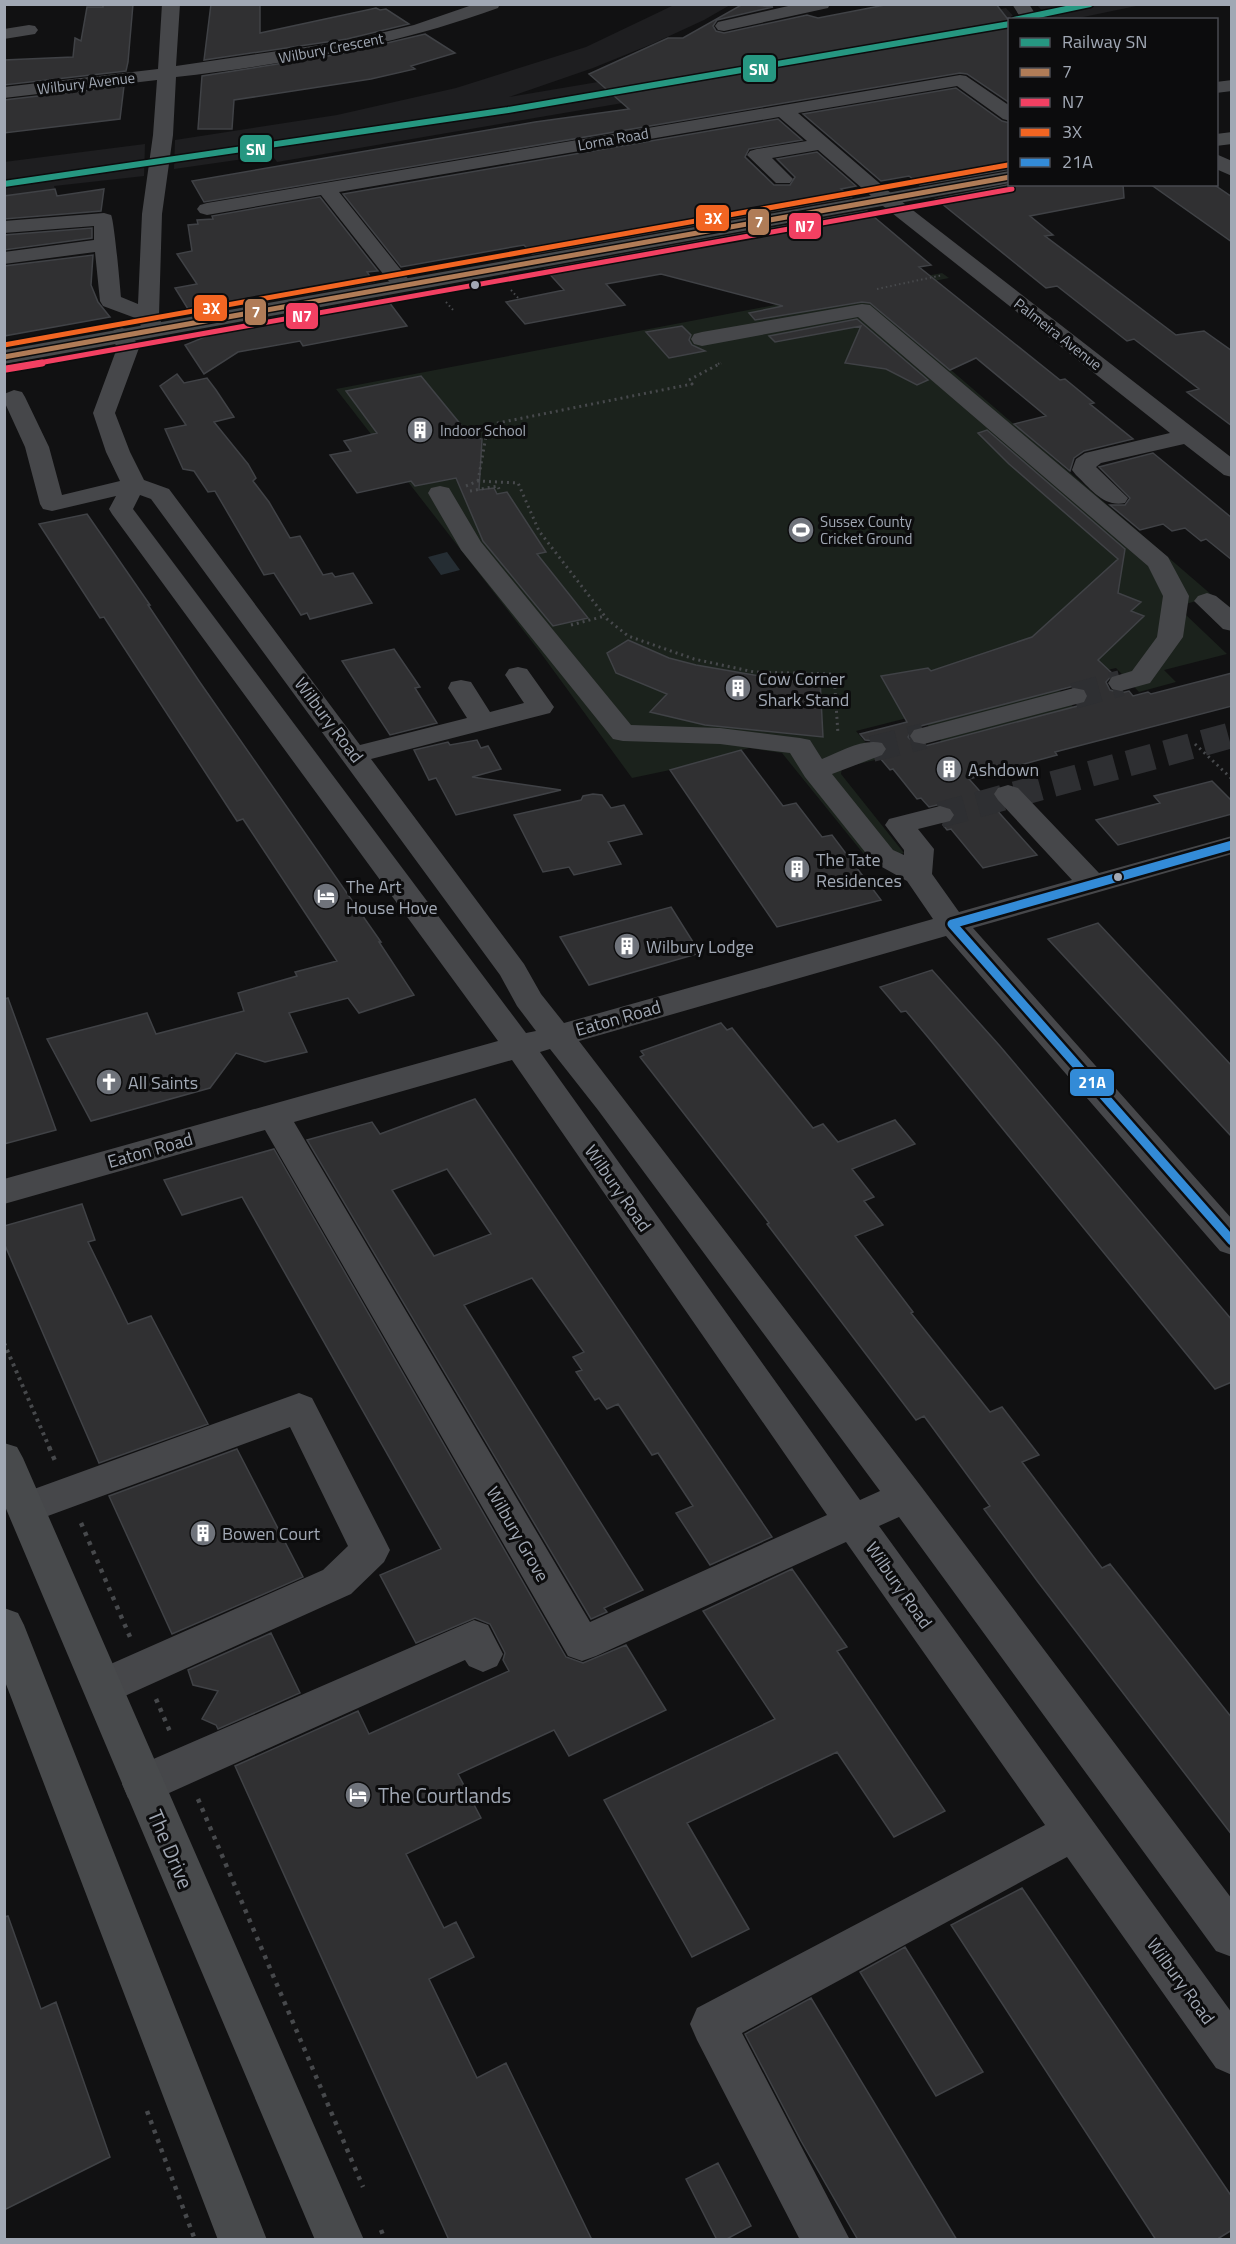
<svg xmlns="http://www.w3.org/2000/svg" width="1236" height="2244" font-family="'Titillium Web',sans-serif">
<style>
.built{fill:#1e1e20}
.green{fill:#1b221c}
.water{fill:#252d33}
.building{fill:#303032;stroke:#404246;stroke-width:1.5;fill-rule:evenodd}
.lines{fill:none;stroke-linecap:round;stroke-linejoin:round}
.minor-tunnel{stroke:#2e2f32;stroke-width:26;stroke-dasharray:26 13;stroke-linecap:butt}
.path-far3{stroke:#47494c;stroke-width:2;stroke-dasharray:1.5 3;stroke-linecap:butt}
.path-far2{stroke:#47494c;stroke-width:3;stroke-dasharray:2 4;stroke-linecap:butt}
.path-far1{stroke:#47494c;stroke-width:4;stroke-dasharray:3 4.5;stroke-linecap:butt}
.path{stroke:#47494c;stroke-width:4.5;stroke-dasharray:4 6;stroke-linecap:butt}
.minor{fill:#46474a;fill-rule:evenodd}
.major{fill:#484a4c;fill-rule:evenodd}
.bus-1-casing{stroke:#0c0c0d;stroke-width:8}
.bus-2-far1-casing{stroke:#0c0c0d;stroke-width:8}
.bus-2-casing{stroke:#0c0c0d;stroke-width:10}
.bus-3-casing{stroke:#0c0c0d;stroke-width:8}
.bus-4-casing{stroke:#0c0c0d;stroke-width:14}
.bus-1{stroke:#b07c57;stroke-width:5}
.bus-2-far1{stroke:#f24062;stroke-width:5}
.bus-2{stroke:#f24062;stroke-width:7}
.bus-3{stroke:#f26522;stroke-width:5}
.bus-4{stroke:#338bd7;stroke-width:9}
.rail-1-casing{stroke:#0c0c0d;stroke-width:9}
.rail-1{stroke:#269781;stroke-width:6}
.bus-dot{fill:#a1a8b4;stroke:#0c0c0d;stroke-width:2}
.labels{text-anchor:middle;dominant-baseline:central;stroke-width:6;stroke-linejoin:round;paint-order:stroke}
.far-street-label{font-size:15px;fill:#a1a8b4;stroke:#0c0c0d}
.far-poi-label{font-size:15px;fill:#a1a8b4;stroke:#0c0c0d;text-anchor:start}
.poi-label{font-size:18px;fill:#a1a8b4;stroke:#0c0c0d;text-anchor:start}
.street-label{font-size:18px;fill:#a1a8b4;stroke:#0c0c0d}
.near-poi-label{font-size:21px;fill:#a1a8b4;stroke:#0c0c0d;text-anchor:start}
.near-street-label{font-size:21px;fill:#a1a8b4;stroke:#0c0c0d}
.line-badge{stroke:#0c0c0d;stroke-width:2}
.badge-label{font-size:16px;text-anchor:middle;font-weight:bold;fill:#fff}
</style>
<rect width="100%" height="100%" fill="#111112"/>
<!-- built -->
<path class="built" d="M674 5H730L704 20 652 44 593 68 509 97 776 52 1006 8 1016 19 1010 20 1009 32 781 76 277 162 272 155 174 169 175 140 337 115 456 88 586 47Z
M1037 5H1141L1069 20 1049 19Z
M145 144 144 176 54 186 55 189 5 196 4 162Z"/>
<!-- green -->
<path class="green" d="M942 273 949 278 864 295 1213 596 1186 604V615L1227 654 1164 670 1176 682 1139 692 1116 668 1053 683 1075 709 943 743 919 715 856 731 879 759 842 768 841 774 904 853 871 863 782 753 749 748 670 770 632 778 540 652 336 389Z"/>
<!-- water -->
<path class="water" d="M447 552 460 570 441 575 428 557Z"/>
<!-- building -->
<path class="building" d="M103 4H133L128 62 126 71 4 85V60L73 57 75 38 81 41 87 7H103Z
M211 4H260V33L376 8 380 10 386 9 409 24 347 39 204 60Z
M743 4 773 7 717 20 713 26 716 31 724 33 807 15 818 18 890 4H996L1010 22V103L967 74 960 73 204 202 192 181 535 122 629 109 589 74 668 38H683Z
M425 34 455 53 411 66 415 69 371 79 234 100 232 129H198L202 76 340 54Z
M124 86 120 119 4 133V100Z
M956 88 1002 121 1010 123V169L920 185 909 176 881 181 803 114Z
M778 119 802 140 749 149 745 157 774 185H790L795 177 777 159 817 152 856 186 841 189 851 197 532 254 524 245 401 267 343 194Z
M1012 184H1123L1124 198 1030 216 1053 235 1045 236 1176 335 1204 331 1232 351V426L1187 392 1199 389 1134 339 1127 341 1057 286 1046 288 936 199Z
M1150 184H1213L1232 197V242Z
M55 189 57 196 104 189 101 211 4 219V196Z
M320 197 378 271 367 272 374 282 191 314 175 288 197 284 177 254 192 251 188 225 198 224 197 220 213 219 212 216Z
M867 211 931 265 919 267 1060 380 1065 379 1094 403 1090 404 1133 439 1084 451 1074 458 1070 471 1014 424 1046 416 976 358 950 370 870 303 862 302 755 320 749 313 783 306 661 274 606 284 625 305 525 324 506 302 564 290 545 269Z
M92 228V238L4 250V235Z
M93 255 91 285 98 302 110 317 4 336V266Z
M386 298 407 326 303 346 300 341 238 352 204 374 185 345 205 337 201 331Z
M857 319 928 380 917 385 886 369 845 363 861 326 775 342 769 336Z
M682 326 691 335 689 340 692 345 705 351 669 358 646 332Z
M177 374 184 383 207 378 216 390 234 417 214 422 248 464 256 478 253 481 269 502 290 538 300 536 323 575 332 573 335 577 353 573 372 603 310 619 307 613 301 615 274 573 264 575 215 491 208 492 194 471 183 469 165 429 186 425 160 386Z
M421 376 471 437 482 439 479 490 494 488 497 494 507 492 546 552 537 554 588 618 553 626 483 541 456 478 415 486 411 481 357 493 330 455 351 451 344 441 377 433 346 391Z
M987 430 1125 549 1118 593 1141 602 1131 611 1144 616 1098 660 1113 674 1106 682 1110 690 1121 693 1129 691 1133 696 1148 692 1151 694 1232 673V706L1055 752 1057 755 969 779 1037 855 983 868 951 829 947 830 943 825 951 823 956 816 952 808 941 804 929 807 921 798 917 799 893 769 890 770 880 758 888 750 884 742 865 740 860 734 907 722 881 676 928 668 931 671 1032 637 1118 559 1009 464 978 433ZM1074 686 1086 689 1089 697 1085 704 925 746 914 744 908 737 913 728Z
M1153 453 1232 518V560L1206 539 1201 541 1185 528 1172 531 1163 524 1140 530 1110 505H1125L1130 498 1099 467Z
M87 514 150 605H148L199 681 381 942H379L414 995 359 1013 348 998 289 1013 307 1052 265 1062 236 1053 210 1088 91 1121 47 1039 147 1013 156 1034 244 1011 238 993 297 976 295 972 337 961 243 819 237 821 104 617 100 618 39 524Z
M628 640 669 658 696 665 789 681 820 680 823 737 705 725 650 712 667 694 616 673 607 653Z
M394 649 420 687 415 688 437 723 390 735 342 661Z
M477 740 481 748 488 746 501 769 472 777 561 790 456 815 436 778 429 780 414 750 448 742 450 745Z
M741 750 783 806 796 803 822 837 832 835 881 900 777 927 670 770Z
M1212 781 1232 801V814L1118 845 1096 820 1160 803 1154 796Z
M593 794 602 795 611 808 624 805 642 834 608 842 621 864 574 875 569 867 543 872 514 815 581 800 583 796Z
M671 907 700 953 589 985 560 937Z
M1098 923 1232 1066V1137L1048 939Z
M932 970 999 1045 1232 1320V1382L1215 1389 927 1036 906 1011 901 1012 880 987Z
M8 998 56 1130 4 1144V999Z
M721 1023 727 1030 732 1028 813 1128 823 1124 838 1142 895 1120 915 1144 852 1169 874 1197 864 1201 883 1225 855 1236 913 1312 911 1313 990 1412 1002 1407 1039 1455 1022 1462 1102 1568 1110 1564 1232 1718V1835L1038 1582 984 1509 990 1506 924 1416 916 1420 767 1224 769 1223 640 1057 644 1055 641 1051Z
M475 1099 772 1537 710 1565 676 1513 693 1506 658 1453 652 1455 618 1404 607 1409 599 1398 595 1400 576 1372 582 1370 573 1357 584 1352 532 1278 464 1305 643 1590 604 1608 607 1612 591 1619 307 1140 372 1122 380 1134ZM447 1169 491 1234 434 1256 392 1190Z
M274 1149 566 1657 583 1663 626 1645 666 1710 569 1756 554 1730 458 1774 481 1818 406 1854 444 1928 456 1922 474 1957 429 1979 477 2078 506 2063 592 2240H449L235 1766 358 1711 369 1734 509 1671 503 1660 505 1653 490 1624 475 1618 416 1643 380 1575 441 1549 242 1197 182 1215 164 1180Z
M82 1204 95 1240 88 1242 128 1324 151 1316 208 1424 99 1463 4 1243V1226Z
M237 1449 303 1577 172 1634 109 1496Z
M792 1569 847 1647 837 1651 945 1811 894 1837 837 1752 687 1823 749 1929 692 1957 604 1800 775 1719 703 1611Z
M271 1633 300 1693 218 1729 216 1725 202 1719 218 1691 193 1685 188 1670Z
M1022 1888 1232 2197V2230L1216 2240H1156L951 1925Z
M8 1916 41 2009 56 2002 110 2157 4 2210V1917Z
M905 1947 983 2072 936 2096 860 1972Z
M811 1998 957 2240H858L801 2141 745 2034Z
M718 2163 751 2226 725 2240H717L686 2179Z"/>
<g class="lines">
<!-- minor-tunnel -->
<path class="minor-tunnel" d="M1074 696 1121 683
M872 749 924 736
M940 815 1232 735"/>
<!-- path-far3 -->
<path class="path-far3" d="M877 289 943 275
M511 290 519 299
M446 302 454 311
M718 364 722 362"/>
<!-- path-far2 -->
<path class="path-far2" d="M478 481 488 425 692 384 689 380 721 363
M466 486 478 481 518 483 539 531 607 619 628 636 694 659 754 672 834 674 838 734
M470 491 498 486 499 489
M571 625 605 616
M1195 744 1232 779"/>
<!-- path-far1 -->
<path class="path-far1" d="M4 1343 50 1449"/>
<!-- path -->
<path class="path" d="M49 1447 56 1463
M81 1523 130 1637
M156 1699 171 1734
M198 1799 363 2187
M147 2111 195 2240
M381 2230 385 2240"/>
<!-- minor -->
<path class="minor" d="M162 4H180L176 66 347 41 414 25 475 4H500L498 8C394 46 286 64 176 77L173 135 162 214 159 315 163 329 160 334 152 336 144 334 138 319 103 306 100 301 95 252 4 264V252L94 240V226L4 233V221L104 213 111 215C114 219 120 285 121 297L138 304 142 214 153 135 157 80 4 98V87L158 69Z
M797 4H830L828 8 724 31 718 30 715 26 718 22Z
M1012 4H1029L1039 20H1022Z
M29 25 35 26 38 30 35 34 4 39V29Z
M960 75 966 76 1010 106V121L1003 119 957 86 798 113 892 194 1232 458V477L1224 475 1184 444 1101 463 1096 467 1128 498 1125 503C1104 508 1090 488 1076 475L1072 470 1076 459 1085 453 1170 433 878 202 818 150 772 158 793 179 790 183H776L747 155 750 151 757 149 807 141 779 117 339 192 413 285 409 289 402 291 395 289 321 195 207 215 200 213 197 209 200 205 207 203Z
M1232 80V91L1216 93V82Z
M1216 154 1232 161V176L1216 169Z
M862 304 870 305 1168 557 1189 596 1183 637 1150 683 1121 691 1112 689 1108 683 1112 677 1132 671 1157 637 1163 596 1148 566 858 317 702 346 694 344 691 339 694 334 702 332Z
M122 328 130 330 139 348 115 413 130 452 144 480 169 489 360 745 467 718 448 688 451 682 461 680 471 682 490 712 524 703 505 675 509 669 518 667 527 669 554 707 550 713 371 759 524 964 541 994 564 1023 933 919 907 881 873 862 805 777 790 753 720 744 623 741 613 739 461 550 428 493 431 488 440 486 449 488 481 542 631 725 720 728 800 738 810 740 822 759C840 752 862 738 882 743L886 749 882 755 832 774 893 850 904 855V850L885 825 889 819 940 806 950 809 954 815 950 821 918 829 934 849 932 874 959 912 1072 880 998 800 994 794 998 788 1008 785 1018 788 1099 873 1232 836V854L973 928 1232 1219V1255L1220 1251 946 936 579 1041 920 1485 1232 1899V1957L1216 1951 899 1517 879 1526 1232 2013V2075L1216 2068 1067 1857 742 2033 850 2240H800L697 2040 690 2024 697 2008 1045 1825 846 1542 596 1656 582 1661 568 1656 265 1130 4 1204V1179L498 1041 112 514 109 509 116 496 52 511 43 509 40 504 25 447 4 401V394L14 390 22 392 25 397 49 447 62 495 120 481 106 452 93 413 117 348 111 335 114 330ZM140 495 151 499 500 975 517 1006 536 1031 526 1033 133 509ZM550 1049 598 1110 880 1491 860 1500 540 1052ZM512 1060 827 1515 590 1622 294 1122Z
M1207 593 1216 596 1232 609V631L1223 629 1194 601 1198 596Z
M1074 688 1084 690 1087 696 1084 702 924 744 914 742 910 736 914 730Z
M299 1393 312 1398 384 1538 390 1550 384 1562 351 1594 116 1700 102 1705 88 1700 82 1687 88 1674 323 1570 348 1546 290 1427 26 1524 12 1519 7 1508 12 1497Z
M474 1620 488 1625 503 1654 497 1666 483 1672 469 1666 465 1660 158 1798 143 1803 128 1798 122 1784 128 1770Z"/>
<!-- major -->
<path class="major" d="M1232 132V144L1216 146V134Z
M1010 171V183L4 364V350Z
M4 1443 17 1447 23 1458 364 2240H315L4 1504Z
M4 1608 18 1613 24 1625 267 2240H218L4 1679Z"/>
<defs>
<path id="bus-1" d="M4 357 1010 177"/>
<path id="bus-2-far1" d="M33 364 1012 189"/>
<path id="bus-2" d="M6 369 42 363"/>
<path id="bus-3" d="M4 345 1008 165"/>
<path id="bus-4" d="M952 924 1232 1241
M952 924 1232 845"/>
</defs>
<!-- bus-1 casing -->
<use href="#bus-1" class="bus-1-casing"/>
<!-- bus-2-far1 casing -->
<use href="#bus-2-far1" class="bus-2-far1-casing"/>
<!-- bus-2 casing -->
<use href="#bus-2" class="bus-2-casing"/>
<!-- bus-3 casing -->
<use href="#bus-3" class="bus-3-casing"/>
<!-- bus-4 casing -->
<use href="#bus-4" class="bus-4-casing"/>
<!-- bus-1 -->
<use href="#bus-1" class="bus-1"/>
<!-- bus-2-far1 -->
<use href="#bus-2-far1" class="bus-2-far1"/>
<!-- bus-2 -->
<use href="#bus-2" class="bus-2"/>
<!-- bus-3 -->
<use href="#bus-3" class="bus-3"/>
<!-- bus-4 -->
<use href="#bus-4" class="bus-4"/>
<defs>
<path id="rail-1" d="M1014 20 1090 4
M4 184 508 110 1010 24"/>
</defs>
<!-- rail-1 casing -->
<use href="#rail-1" class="rail-1-casing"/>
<!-- rail-1 -->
<use href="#rail-1" class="rail-1"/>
</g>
<!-- icons -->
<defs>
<symbol id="building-disc" viewBox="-11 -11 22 22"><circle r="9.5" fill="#6f737b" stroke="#0c0c0d"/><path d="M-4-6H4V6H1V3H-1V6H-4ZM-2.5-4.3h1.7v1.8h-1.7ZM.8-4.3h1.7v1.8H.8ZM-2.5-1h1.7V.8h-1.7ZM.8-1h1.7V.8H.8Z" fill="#fff"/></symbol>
<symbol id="stadium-disc" viewBox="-11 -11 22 22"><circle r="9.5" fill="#6f737b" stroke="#0c0c0d"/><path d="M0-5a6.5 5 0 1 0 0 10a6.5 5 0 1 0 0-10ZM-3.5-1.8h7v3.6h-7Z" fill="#fff"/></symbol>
<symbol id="hotel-disc" viewBox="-11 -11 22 22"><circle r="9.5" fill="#6f737b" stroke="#0c0c0d"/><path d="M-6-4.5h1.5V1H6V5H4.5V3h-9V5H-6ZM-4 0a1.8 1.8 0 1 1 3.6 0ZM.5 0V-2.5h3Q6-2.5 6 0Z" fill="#fff"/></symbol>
<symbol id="church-disc" viewBox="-11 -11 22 22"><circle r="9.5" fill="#6f737b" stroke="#0c0c0d"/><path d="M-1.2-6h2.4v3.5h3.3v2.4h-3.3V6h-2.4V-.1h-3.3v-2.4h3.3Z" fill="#fff"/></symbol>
</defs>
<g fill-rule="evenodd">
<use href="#building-disc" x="405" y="415" width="30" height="30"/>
<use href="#stadium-disc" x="786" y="515" width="30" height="30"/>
<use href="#building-disc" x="723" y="673" width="30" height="30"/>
<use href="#building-disc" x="934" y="754" width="30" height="30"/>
<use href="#building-disc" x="782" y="854" width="30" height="30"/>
<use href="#hotel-disc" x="311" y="881" width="30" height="30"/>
<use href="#building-disc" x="612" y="931" width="30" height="30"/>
<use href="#church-disc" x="94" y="1067" width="30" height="30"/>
<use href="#building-disc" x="188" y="1518" width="30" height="30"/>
<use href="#hotel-disc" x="343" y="1780" width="30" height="30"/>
</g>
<!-- markers -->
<g class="bus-dot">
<circle cx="475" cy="285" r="5"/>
<circle cx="1118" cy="877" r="5"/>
</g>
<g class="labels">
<!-- far-street labels -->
<g class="far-street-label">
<text transform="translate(331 48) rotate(-11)">Wilbury Crescent</text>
<text transform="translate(86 83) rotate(-7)">Wilbury Avenue</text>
<text transform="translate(613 139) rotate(-10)">Lorna Road</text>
<text transform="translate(1058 334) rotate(38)">Palmeira Avenue</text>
</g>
<!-- far-poi labels -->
<g class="far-poi-label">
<text x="440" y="430">Indoor School</text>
<text x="820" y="521">Sussex County<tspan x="820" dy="17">Cricket Ground</tspan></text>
</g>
<!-- poi labels -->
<g class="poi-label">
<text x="758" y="678">Cow Corner<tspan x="758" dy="21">Shark Stand</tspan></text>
<text x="968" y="769">Ashdown</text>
<text x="816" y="859">The Tate<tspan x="816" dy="21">Residences</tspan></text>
<text x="346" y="886">The Art<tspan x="346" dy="21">House Hove</tspan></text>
<text x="646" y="946">Wilbury Lodge</text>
<text x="128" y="1082">All Saints</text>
<text x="222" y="1533">Bowen Court</text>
</g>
<!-- street labels -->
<g class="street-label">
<text transform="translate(329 720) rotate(53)">Wilbury Road</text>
<text transform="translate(618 1018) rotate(-16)">Eaton Road</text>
<text transform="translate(150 1150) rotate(-16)">Eaton Road</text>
<text transform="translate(618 1188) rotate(55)">Wilbury Road</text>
<text transform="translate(518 1534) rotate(60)">Wilbury Grove</text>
<text transform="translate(899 1585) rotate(55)">Wilbury Road</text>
<text transform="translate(1181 1981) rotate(54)">Wilbury Road</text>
</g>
<!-- near-poi labels -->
<g class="near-poi-label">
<text x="378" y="1795">The Courtlands</text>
</g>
<!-- near-street labels -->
<g class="near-street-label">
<text transform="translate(171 1849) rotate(67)">The Drive</text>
</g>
</g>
<g class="line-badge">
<rect x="742" y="54" width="35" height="29" rx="6" fill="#269781"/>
<rect x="239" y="134" width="34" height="29" rx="6" fill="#269781"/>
<rect x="695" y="204" width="35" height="28" rx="6" fill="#f26522"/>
<rect x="747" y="208" width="23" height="28" rx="6" fill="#b07c57"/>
<rect x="788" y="212" width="34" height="28" rx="6" fill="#f24062"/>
<rect x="193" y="294" width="35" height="28" rx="6" fill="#f26522"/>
<rect x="244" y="298" width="23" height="28" rx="6" fill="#b07c57"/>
<rect x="285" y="302" width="34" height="28" rx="6" fill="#f24062"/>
<rect x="1069" y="1068" width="46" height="29" rx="6" fill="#338bd7"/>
</g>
<g class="badge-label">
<text x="759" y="75">SN</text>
<text x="256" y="155">SN</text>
<text x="713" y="224">3X</text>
<text x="759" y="228">7</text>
<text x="805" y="232">N7</text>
<text x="211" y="314">3X</text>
<text x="256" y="318">7</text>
<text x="302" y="322">N7</text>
<text x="1092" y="1088">21A</text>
</g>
<!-- border -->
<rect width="1236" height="2244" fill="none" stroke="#a1a8b4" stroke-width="12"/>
<!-- legend -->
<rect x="1008" y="18" width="210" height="168" fill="#0c0c0d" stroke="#484a50" stroke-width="1.5"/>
<rect x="1020" y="38" width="30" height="9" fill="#269781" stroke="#484a50" stroke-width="1.5"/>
<text x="1062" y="48" font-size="18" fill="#a1a8b4">Railway SN</text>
<rect x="1020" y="68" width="30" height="9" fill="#b07c57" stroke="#484a50" stroke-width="1.5"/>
<text x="1062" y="78" font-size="18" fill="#a1a8b4">7</text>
<rect x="1020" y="98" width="30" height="9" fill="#f24062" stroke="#484a50" stroke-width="1.5"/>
<text x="1062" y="108" font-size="18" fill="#a1a8b4">N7</text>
<rect x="1020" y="128" width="30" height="9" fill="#f26522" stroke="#484a50" stroke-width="1.5"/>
<text x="1062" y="138" font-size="18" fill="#a1a8b4">3X</text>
<rect x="1020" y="158" width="30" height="9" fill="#338bd7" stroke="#484a50" stroke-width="1.5"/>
<text x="1062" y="168" font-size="18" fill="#a1a8b4">21A</text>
</svg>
